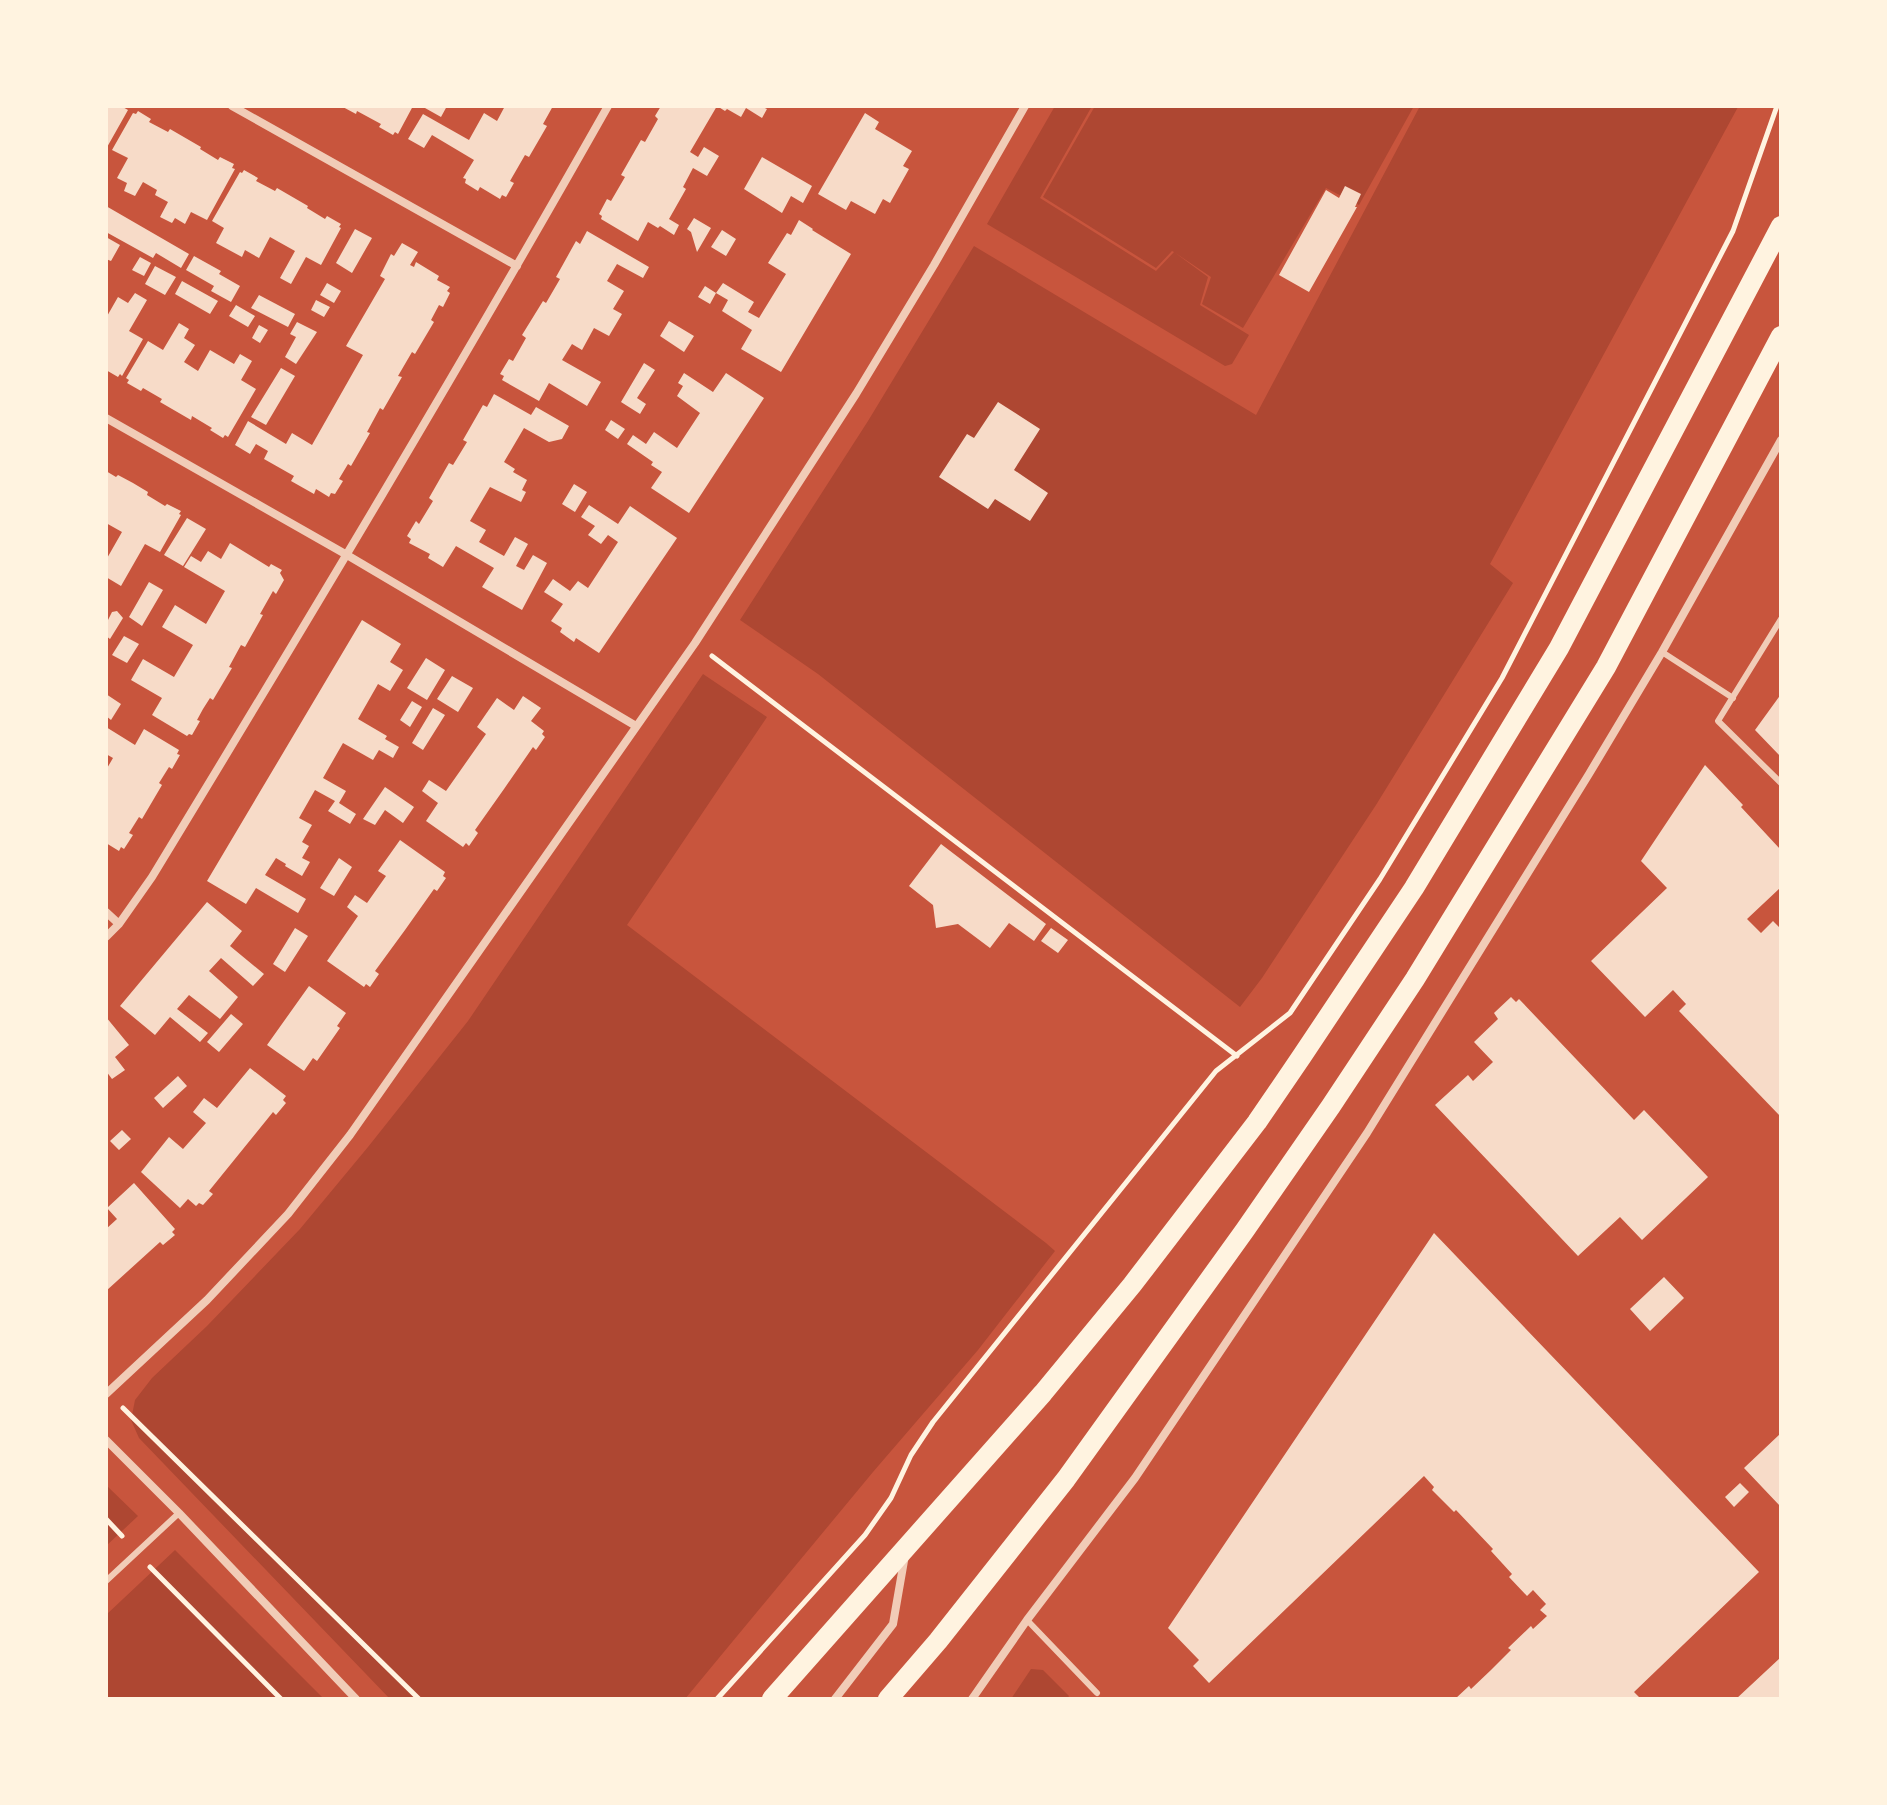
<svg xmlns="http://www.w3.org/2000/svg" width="1887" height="1805" font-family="'Exo 2',sans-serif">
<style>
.green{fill:#ae4732}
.building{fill:#f7dbc8}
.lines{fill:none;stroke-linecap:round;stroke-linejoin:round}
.path{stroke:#fff3e0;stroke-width:5}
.service{stroke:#f1ccb7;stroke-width:6}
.minor{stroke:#f1ccb7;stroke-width:8}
.primary{stroke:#fff3e0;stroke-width:20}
</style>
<rect width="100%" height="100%" fill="#c8553d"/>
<!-- green -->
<path class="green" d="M1055 106H1092L1040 198 1156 271 1174 252 1172 251 1156 268 1043 197 1095 106H1414L1359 205 1326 188 1243 328 1202 304 1211 277 1174 252 1208 277 1200 305 1249 335 1232 364 1225 366 987 224Z
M1420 106 1738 107 1490 564 1513 583 1376 805 1262 978 1240 1007 818 674 740 620 868 421 974 246 1256 415Z
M703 674 767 717 627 925 1046 1243 1055 1251 978 1350 873 1472 685 1699H390L139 1438 131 1420 135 1400 152 1378 207 1326 300 1229 368 1147 468 1021Z
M106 1485 138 1516 106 1546Z
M175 1550 324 1699H106V1615Z
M1031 1669 1043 1670 1069 1696 1067 1699H1011Z"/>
<!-- building -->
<path class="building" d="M106 106H121L128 110 106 149Z
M341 106H413L398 134 395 132 393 135 379 127 381 124 357 111 356 114Z
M427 106H447L441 117 425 108Z
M505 106H553L543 124 547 126 529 157 525 155 510 181 514 183 506 197 502 195 500 199 480 187 478 191 465 183 466 179 463 178 474 160 432 135 424 148 408 139 423 114 469 140 484 113 497 121Z
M661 106H717L690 152 698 157 704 147 719 156 707 176 693 168 683 187 686 189 669 219 679 225 674 235 660 226 658 228 648 222 638 241 601 219 602 216 599 214 607 199 611 201 625 177 621 175 641 140 645 142 658 119 655 116Z
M717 106H760L767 109 762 118 746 108 741 117 727 109 725 111Z
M138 111 151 119 149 122 168 132 170 129 201 147 200 149 218 160 220 157 234 164 232 168 235 169 207 220 191 212 185 224 175 218 172 223 160 217 168 202 155 195 157 190 143 182 135 196 124 191 127 183 117 178 128 158 112 150 133 113 136 114Z
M865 113 879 122 875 129 912 151 903 166 909 169 890 203 883 199 875 214 851 201 846 210 818 194Z
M762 157 812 186 803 203 791 196 782 213 744 189Z
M244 170 258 178 256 181 275 191 277 188 308 206 307 208 325 219 327 216 341 224 339 227 341 228 321 265 306 257 291 284 280 278 295 251 270 237 259 258 245 250 242 257 216 243 224 228 212 221 240 172 242 173Z
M1345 186 1361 194 1355 207H1357L1309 292 1279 275 1326 190 1339 198Z
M106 206 189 254 181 268 156 253 153 258 106 232Z
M694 218 711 228 697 252 691 232 687 229Z
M799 220 813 229 812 230 851 254 781 372 741 349 752 330 722 311 728 300 716 293 723 283 754 302 748 312 759 318 786 274 768 263 787 233 791 235Z
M355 229 372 238 352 273 336 263Z
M722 230 736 239 726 256 711 247Z
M587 231 649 267 643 278 617 264 607 281 624 291 613 309 622 314 609 336 594 328 582 350 572 344 562 360 601 382 587 406 549 383 539 401 502 380 504 376 500 374 509 359 513 361 526 338 522 335 543 301 546 303 560 279 556 277 576 241 580 244Z
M106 237 120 245 111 261 106 259Z
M402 243 418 252 410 265 414 267 416 262 439 276 437 280 450 287 447 291 450 293 443 307 439 305 431 320 434 322 415 354 412 352 398 376 402 377 383 410 380 408 367 432 370 433 351 466 348 464 339 479 343 481 335 494 331 493 329 497 316 489 314 494 291 481 294 476 264 459 268 451 256 444 250 454 235 445 248 421 286 444 292 433 312 445 363 355 346 346 385 279 380 276 391 254 394 256Z
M194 256 221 271 219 274 240 286 231 302 211 291 214 286 186 270Z
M140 257 151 263 144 276 132 270Z
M155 266 176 277 165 295 145 284Z
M182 281 218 301 210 314 175 294Z
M327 283 341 291 334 303 320 295Z
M705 286 716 293 710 304 698 297Z
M135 293 147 300 129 331 143 339 122 376 120 374 118 377 106 370V318L118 297 128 303Z
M259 295 295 314 288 327 251 308Z
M316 300 330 307 324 317 311 310Z
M236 305 255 316 248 327 229 316Z
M669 321 694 336 684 352 660 336Z
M297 322 317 332 296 364 285 357 296 337 290 334Z
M179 323 189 329 184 338 195 345 184 362 198 371 210 350 234 364 240 354 252 361 241 380 256 389 228 437 225 435 223 438 210 430 212 428 192 416 191 420 160 402 162 399 143 388 141 391 127 383 129 380 126 378 148 341 163 350Z
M259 325 268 330 260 343 252 338Z
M644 363 655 370 637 398 646 404 640 414 621 402Z
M281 368 295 376 266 425 251 417Z
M684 373 713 392 726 373 764 398 689 513 651 488 662 472 651 465 653 462 627 444 633 435 646 444 654 432 677 448 700 413 677 396 683 386 678 383Z
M494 394 531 415 536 407 569 426 562 439 549 442 524 428 504 462 515 469 513 472 527 480 522 490 526 492 521 502 490 487 470 521 486 530 479 542 504 556 515 537 528 544 516 566 524 570 533 555 547 563 522 610 482 587 494 568 456 546 443 567 428 558 430 554 409 543 411 539 407 536 416 521 419 524 433 501 429 498 449 463 453 465 467 442 463 440 483 405 487 407Z
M998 402 1040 429 1014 470 1048 493 1030 521 995 499 988 509 939 477 967 434 974 438Z
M611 420 625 429 618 439 605 430Z
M106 471 116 477 118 475 133 483 148 492 147 495 165 506 167 504 181 511 179 514 181 515 160 552 145 544 121 586 106 577V560L122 532 106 523Z
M574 484 587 492 575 512 562 504Z
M589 505 618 524 630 506 677 538 599 653 576 638 574 642 560 632 562 628 551 621 563 604 544 592 553 579 570 591 578 581 588 588 618 542 608 535 601 544 588 535 595 526 581 517Z
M187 518 206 529 183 566 164 555Z
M230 543 269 567 271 564 282 570 280 573 284 580 276 594 273 591 260 614 263 615 245 647 241 645 229 667 232 668 213 700 210 698 203 709 197 720 200 721 192 735 189 734 187 736 152 715 162 698 131 680 143 659 174 677 193 645 162 627 175 605 206 624 225 591 184 567 191 556 201 562 208 551 221 559Z
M149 582 163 590 142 626 129 617Z
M117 611 123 618 110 639 106 636V619L108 620 112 612Z
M362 620 401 644 390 662 403 670 390 691 378 684 358 719 387 736 385 739 399 747 393 758 379 750 373 760 343 743 323 778 346 791 339 803 356 814 350 824 328 811 335 801 315 790 299 818 312 825 302 842 309 846 302 858 310 862 302 876 285 866 286 864 276 858 265 875 306 899 298 913 256 888 246 904 207 881Z
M124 636 139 644 127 663 112 655Z
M426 658 445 670 427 700 407 688Z
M452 676 473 688 458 712 437 699Z
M106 694 121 704 111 720 106 716Z
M1781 694V757L1755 730Z
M523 696 541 708 531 721 544 731 542 734 545 737 536 750 533 747 504 789 475 830 478 833 469 846 466 843 463 847 426 821 438 803 422 791 429 780 446 791 486 734 477 727 497 698 514 710Z
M412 701 422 707 410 727 400 720Z
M433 708 445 715 423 750 412 743Z
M106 727 135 745 144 729 179 750 177 754 180 755 172 769 169 767 159 783 162 785 142 819 139 817 129 833 133 835 124 849 121 847 119 851 106 843V770L113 758 106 754Z
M1705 765 1743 805 1741 807 1781 850V887L1747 919 1761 933 1773 921 1781 929V1117L1679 1011 1686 1004 1673 990 1645 1017 1591 961 1667 888 1641 861Z
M385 787 414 807 403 823 385 810 375 825 363 819Z
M400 840 445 872 443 876 446 878 437 891 434 889 405 930 375 971 379 974 370 987 366 984 364 987 327 961 358 916 347 907 355 895 367 903 386 876 378 871Z
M941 844 1046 924 1034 941 1009 923 990 948 958 924 936 928 933 905 909 886Z
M339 858 352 867 334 896 320 888Z
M207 902 242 931 230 946 264 974 253 986 221 958 209 971 238 997 220 1019 189 995 177 1009 208 1033 200 1042 170 1017 155 1035 120 1006Z
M295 928 308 936 285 972 273 964Z
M1051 928 1068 940 1058 953 1041 941Z
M309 986 346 1013 337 1026 340 1028 317 1061 313 1058 304 1071 267 1045Z
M1511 997 1516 1002 1519 999 1634 1120 1644 1110 1708 1177 1642 1240 1620 1217 1578 1256 1435 1105 1468 1075 1473 1081 1493 1062 1474 1042 1498 1019 1494 1013Z
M231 1014 243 1024 219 1052 207 1042Z
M106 1017 129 1045 115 1057 125 1070 112 1079 106 1071Z
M250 1068 286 1096 283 1100 286 1103 276 1115 273 1112 209 1191 213 1194 203 1205 199 1203 196 1206 188 1199 180 1208 141 1172 169 1137 183 1149 206 1123 193 1112 204 1098 217 1108Z
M178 1076 187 1086 163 1108 154 1098Z
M122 1130 131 1139 119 1150 110 1141Z
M134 1183 175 1229 172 1232 175 1235 163 1245 160 1242 106 1291V1229L117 1219 107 1208Z
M1434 1233 1759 1572 1634 1692 1641 1699H1455L1469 1686 1471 1689 1491 1670 1511 1650 1508 1648 1531 1626 1533 1629 1547 1616 1540 1610 1546 1604 1533 1590 1527 1596 1509 1577 1512 1574 1491 1551 1493 1549 1456 1510 1454 1512 1432 1490 1434 1487 1424 1476 1209 1683 1193 1666 1199 1660 1168 1628Z
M1664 1277 1684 1298 1650 1331 1630 1309Z
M1781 1433V1507L1744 1468Z
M1740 1483 1749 1492 1734 1507 1725 1497Z
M1781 1657V1699H1736Z"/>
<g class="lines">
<!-- path -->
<path class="path" d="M712 656 1237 1056
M123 1408 419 1699
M106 1519 122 1536
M150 1567 281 1699
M717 1699 865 1535 891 1498 911 1455 933 1422 1216 1071 1290 1013 1380 879 1502 678 1733 231 1777 106"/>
<!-- service -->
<path class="service" d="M1781 619 1718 721 1781 783
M1662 652 1733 698
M106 1581 179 1513
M1027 1620 1097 1693"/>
<!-- minor -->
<path class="minor" d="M232 106 517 266
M106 418 347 555 636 726
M106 912 119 924
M106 937 119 924 152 877C307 622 461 366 608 106
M106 1394 207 1300 288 1214 350 1135 695 643 856 394 934 265 1025 106
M106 1440 179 1513 356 1699
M835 1699 893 1624 905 1555
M972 1699 1027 1620 1135 1478 1367 1133 1589 774 1662 652 1781 440"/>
<!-- primary -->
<path class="primary" d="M772 1699 1043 1393 1132 1285 1257 1122 1302 1056 1414 888 1559 648 1781 226
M888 1699 938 1641 1066 1479 1245 1230 1331 1106 1415 979 1606 667 1781 336"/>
</g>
<!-- border -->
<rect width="1887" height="1805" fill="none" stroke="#fff3e0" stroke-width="216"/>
</svg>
